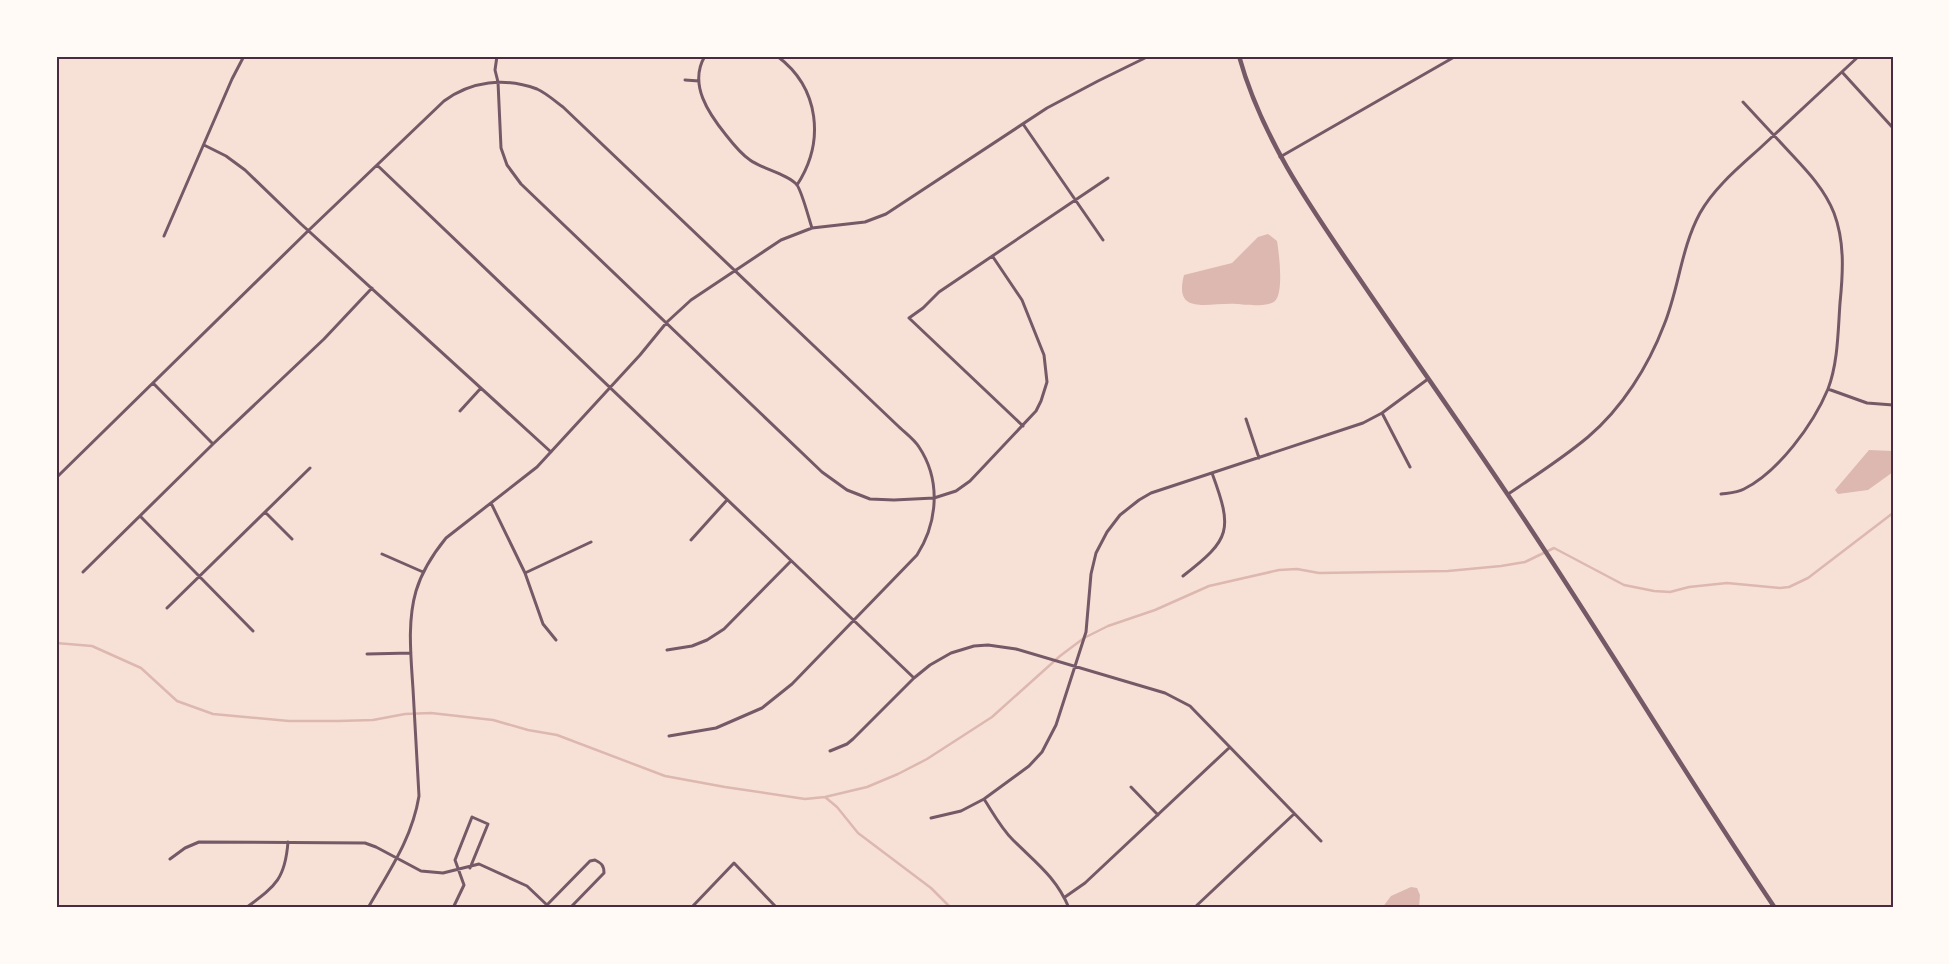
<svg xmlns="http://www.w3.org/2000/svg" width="1949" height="964" font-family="Ubuntu,sans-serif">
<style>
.water{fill:#dcb8b0}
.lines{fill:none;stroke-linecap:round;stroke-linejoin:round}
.stream{stroke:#dcb8b0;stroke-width:2.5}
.minor{stroke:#755966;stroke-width:3}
.tertiary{stroke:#755966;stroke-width:4.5}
.neatline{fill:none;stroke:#4a2c40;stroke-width:2}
</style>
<rect width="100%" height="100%" fill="#f7e1d7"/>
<!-- water -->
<path class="water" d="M1268 234 1277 241C1279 253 1284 292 1275 301 1269 307 1245 305 1237 304 1209 302 1173 317 1184 275L1232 263 1258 237Z
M1869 450 1893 451V472L1868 490 1838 494 1835 490Z
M1411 887 1417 888 1420 895 1419 908H1382L1391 896Z"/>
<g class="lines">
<!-- stream -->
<path class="stream" d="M56 643 92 646 141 668 177 701 213 714 289 721H338L373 720 405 714 431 713 493 720 528 730 557 735 665 776 725 787 805 799 825 797 867 787 898 774 927 759 992 717 1060 656 1084 638 1108 626 1155 610 1209 586 1279 570 1297 569 1319 573 1448 571 1501 566 1525 562 1554 548 1624 585 1654 591 1670 592 1689 587 1727 583 1780 588 1789 587 1808 578 1893 513
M825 797 837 807 858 833 931 888 951 908"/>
<!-- minor -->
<path class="minor" d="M497 56 495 70 498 82 501 148 507 165 521 184 822 472 847 490 870 499 894 500 934 498 956 491 970 481 1036 411 1041 401 1047 382 1044 355 1022 300 993 257
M705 56C688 84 709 114 726 135 733 144 741 154 750 160 762 169 788 174 797 185 802 192 809 219 812 228
M777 56C820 88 825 142 797 185
M1842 72 1893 128
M685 80 699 81
M1023 124 1103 240
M204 145 226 156 245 170 301 224 551 452
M1280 157 1456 56
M377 165 914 678
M164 236 232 79 244 56
M153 383 213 444
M1828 389 1867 403 1893 405
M460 411 481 388
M1382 413 1410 467
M1246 419 1259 458
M1023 426 909 318 923 308 939 292 1108 178
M56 478 309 230 444 101C471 81 505 77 537 89 546 93 555 101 563 107L897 425C904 432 914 439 919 447 941 480 938 522 917 555L792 684 762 708 716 728 669 736
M1508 494C1535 476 1563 458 1588 437 1622 408 1648 367 1664 325 1679 288 1681 248 1700 213 1714 188 1738 168 1759 149 1792 118 1826 87 1859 56
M1721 494C1728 493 1737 493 1744 489 1778 472 1813 425 1828 389 1838 363 1838 331 1840 303 1843 273 1845 242 1834 213 1823 185 1801 165 1782 144 1769 130 1756 116 1743 102
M491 503 525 573 543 624 556 640
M265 512 292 539
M140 516 253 631
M691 540 727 500
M382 554 423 572
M83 572 213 444 324 339 372 288
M525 573 591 542
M1183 576C1231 539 1233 530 1212 473
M167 608 310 468
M667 650 692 646 707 640 724 629 791 561
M367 654 411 653
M830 751 847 744 853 739 914 678 930 665 951 653 974 646 988 645 1016 649 1165 693 1190 706 1321 841
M1131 787 1158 815
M984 799C993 813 1001 828 1013 840 1036 863 1056 877 1069 908
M931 818 961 811 984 799 1029 766 1042 752 1056 725 1086 632 1091 574 1096 553 1107 532 1120 515 1139 500 1151 493 1363 423 1382 413 1428 379
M170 859 185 848 199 842 365 843 376 847 421 871 443 873 479 864 527 886 547 905
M1065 897 1085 883 1230 747
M246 908C275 886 285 880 288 842
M368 908C389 871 412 839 419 796 417 760 415 725 413 689 411 657 407 622 416 591 422 571 433 554 446 538L537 467 640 355 667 322 691 300 781 240 812 228 865 222 886 214 1047 108 1098 81 1149 56
M453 908 464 885 455 860 472 817 488 824 470 868
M544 908 590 861 595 860C601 863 604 865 604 873L570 908
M691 908 734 863 777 908
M1194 908 1294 814"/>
<!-- tertiary -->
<path class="tertiary" d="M1239 56C1262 139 1311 208 1359 278 1408 350 1459 422 1508 495 1600 631 1683 772 1775 908"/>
</g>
<!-- border -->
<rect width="1949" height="964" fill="none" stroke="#fffaf5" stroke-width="115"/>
<rect x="58" y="58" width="1834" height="848" class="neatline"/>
</svg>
